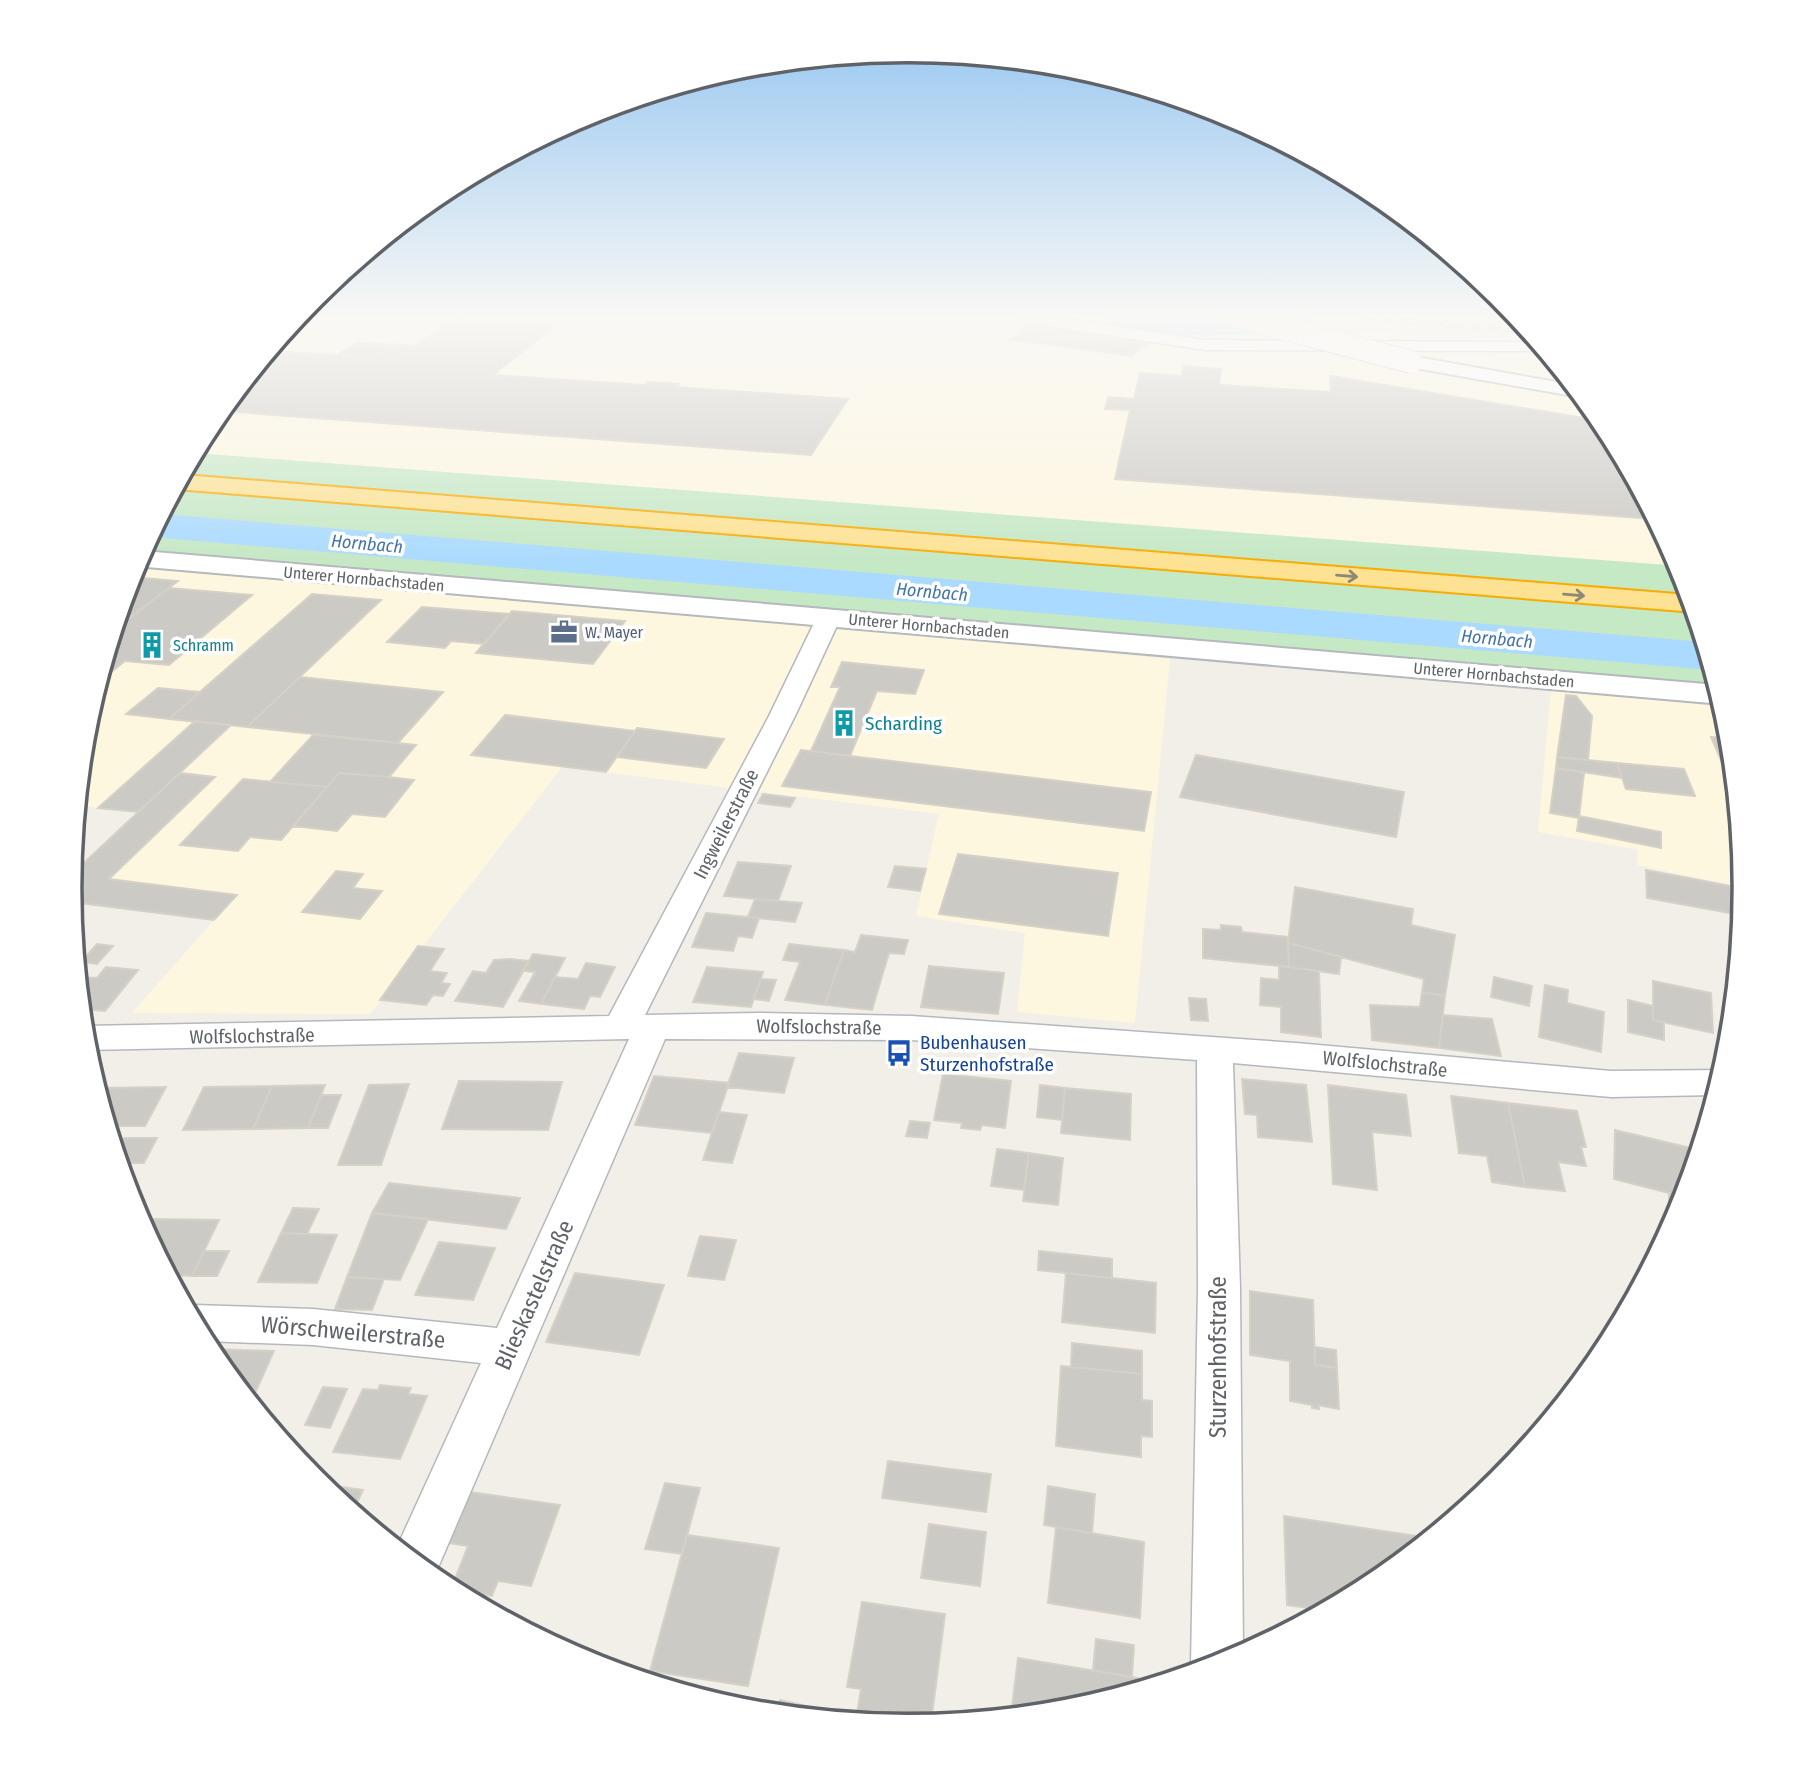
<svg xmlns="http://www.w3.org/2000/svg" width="1815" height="1776" font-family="'Fira Sans Condensed',sans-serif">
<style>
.commercial{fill:#fef7e0}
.green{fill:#c5e8c5}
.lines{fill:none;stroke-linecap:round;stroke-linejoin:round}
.river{fill:#aadaff;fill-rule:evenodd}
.building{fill:#cccac5;stroke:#d6d1c6;stroke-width:2}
.minor-casing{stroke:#b5b8bc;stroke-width:3}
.tertiary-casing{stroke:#b5b8bc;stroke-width:4}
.motorway-casing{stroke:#f9ab00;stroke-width:4}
.minor{fill:#fff;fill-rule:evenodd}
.tertiary{fill:#fff;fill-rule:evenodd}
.motorway{fill:#fde293;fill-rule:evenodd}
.rail-casing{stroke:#b6b7b8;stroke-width:4.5}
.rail{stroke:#fff;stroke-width:2.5;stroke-dasharray:9;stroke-linecap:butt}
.tertiary-bridge-casing{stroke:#b5b8bc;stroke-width:24;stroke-linecap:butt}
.tertiary-bridge{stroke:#fff;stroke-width:22}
.oneway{stroke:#8e8975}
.labels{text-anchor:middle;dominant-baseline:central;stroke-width:7;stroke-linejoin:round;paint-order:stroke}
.far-street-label{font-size:16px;fill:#5f6368;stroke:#fff}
.far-service-label{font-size:16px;fill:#4e5e75;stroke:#fff;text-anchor:start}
.far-culture-label{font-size:16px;fill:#0d838f;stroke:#fff;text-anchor:start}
.far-water-label{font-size:18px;font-style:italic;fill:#4174aa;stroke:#fff}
.culture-label{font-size:19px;fill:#0d838f;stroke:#fff;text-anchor:start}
.street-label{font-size:19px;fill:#5f6368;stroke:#fff}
.transit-label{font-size:19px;fill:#164399;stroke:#fff;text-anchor:start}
.near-street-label{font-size:23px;fill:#5f6368;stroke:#fff}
.rim{fill:none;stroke:#5f6368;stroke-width:3.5}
</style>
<rect width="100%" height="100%" fill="#f1efe8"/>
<!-- commercial -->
<path class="commercial" d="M299 316H1039L1186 338 1237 342 1370 330 1424 339 1533 337 1604 423 1680 566 195 453 212 423Z
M135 566 1170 659 1135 1023 1017 1012 1025 933 916 916 939 814 562 767 370 1014 132 1013 214 920 72 902V874L137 813 78 805 86 724Z
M1551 690 1723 706 1729 725 1745 888 1637 865 1638 850 1538 832Z"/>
<!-- green -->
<path class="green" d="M195 453 1680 566 1716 684 143 551Z"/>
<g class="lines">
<!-- river -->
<path class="river" d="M1100 316H1316L1311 322C1243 341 1174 339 1105 322Z
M162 514 1704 642 1712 670 150 537Z"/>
</g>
<!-- building -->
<path class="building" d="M454 319 555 326 493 375 645 385 648 382 665 383 679 384 676 387 848 399 811 455 221 411 270 351 396 359Z
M1029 325 1147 344 1131 356 1010 339Z
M358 342 415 346 396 359 337 355Z
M1184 366 1221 369 1219 385 1331 392 1330 376 1602 421 1655 519 1115 479 1130 410 1105 409 1108 397 1134 399 1140 373 1182 376Z
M131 577 178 581 116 628Z
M169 588 252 595 169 665 125 661 100 681 116 628Z
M312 594 381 600 247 727 169 719Z
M422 607 510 614 484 644 451 641 445 648 387 642Z
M512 611 625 621 593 664 476 653Z
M842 662 924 670 915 694 877 691 850 756 811 751 840 687H831Z
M300 677 443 692 398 743 247 727Z
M158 688 200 692 169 719 126 714Z
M1566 695 1576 696 1592 716 1588 760 1557 757Z
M505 715 635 731 606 772 471 755Z
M195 721 231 725 138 812 98 808Z
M637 728 724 739 706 768 617 757Z
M313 735 398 743 416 745 389 777 339 773 327 787 270 782Z
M1711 737 1730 738 1733 766 1723 765Z
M801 750 850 756 1151 792 1144 831 782 786Z
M1196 755 1404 792 1396 837 1180 797Z
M1557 757 1617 763 1622 778 1556 768Z
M1617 763 1684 769 1695 796 1626 789Z
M1556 768 1584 773 1579 818 1550 813Z
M180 773 215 777 109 879 237 895 214 920 72 902V874Z
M339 773 389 777 414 780 385 817 352 814 337 831 293 826Z
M243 779 327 787 281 840 250 837 238 851 180 845Z
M763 794 795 798 790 807 758 803Z
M1579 816 1661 832V848L1577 831Z
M958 854 1118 873 1108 936 939 914Z
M738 862 791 866 778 901 724 896Z
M895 866 926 869 920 891 888 887Z
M1646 870 1731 886 1735 914 1647 898Z
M336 871 363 874 353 888 382 891 360 919 302 912Z
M1295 887 1413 909 1411 925 1455 935 1445 996 1422 992 1424 979 1288 943Z
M1732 888 1745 891 1742 918 1735 917Z
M755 899 778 901 802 903 795 922 748 917Z
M706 913 748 917 759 918 752 938 738 936 733 951 692 947Z
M1221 925 1241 927 1242 932 1287 937 1289 967 1203 958V929L1221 930Z
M861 935 908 940 904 954 889 953 872 1010 825 1005 844 950 855 952Z
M1288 943 1341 957 1339 974 1289 967Z
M97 944 113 946 97 964 81 962Z
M789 944 844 950 825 1005 785 1000 800 962 783 960Z
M418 946 444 949 430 971 447 973 441 983 450 984 443 996 433 995 426 1005 380 1000Z
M533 954 565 958 541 1004 519 1001 535 972 523 971Z
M511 959 529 961 503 1007 455 1001 473 971 486 973 494 960Z
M586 963 615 967 600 997 590 996 584 1009 541 1004 555 977 578 979Z
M929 966 1004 973 998 1014 921 1007Z
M1279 966 1319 971 1321 1037 1281 1032V1007L1260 1005 1261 978 1279 980Z
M106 967 138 970 105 1011 82 1009 79 977 97 978Z
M707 967 763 972 751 1007 693 1002Z
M1494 977 1532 986 1529 1006 1491 997Z
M761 979 776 980 769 1001 754 999Z
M1653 981 1711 993 1713 1033 1653 1020Z
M1545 985 1568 990 1567 1003 1604 1012 1601 1052 1539 1037Z
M1422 992 1445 996 1439 1048 1372 1040 1370 1005 1420 1007Z
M1189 998 1206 999 1208 1021 1191 1020Z
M1628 1000 1653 1006V1020L1664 1022V1040L1628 1032Z
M1443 1015 1492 1019 1501 1056 1439 1048Z
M739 1053 794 1058 784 1093 727 1087Z
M943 1074 1011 1081 1005 1128 982 1125 980 1130 961 1128 962 1123 934 1120Z
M654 1076 729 1083 712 1133 635 1125Z
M1242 1079 1306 1085 1312 1142 1258 1137 1257 1115 1245 1114Z
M459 1081 562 1082 548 1130 442 1129Z
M409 1084 381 1165H338L369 1085Z
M325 1085 308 1128 253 1129 272 1086Z
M1040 1085 1065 1088 1062 1120 1037 1117Z
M1328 1085 1406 1095 1411 1136 1372 1132 1377 1190 1333 1184Z
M272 1086 253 1129 183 1130 204 1087Z
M166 1087 145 1126H109L97 1088Z
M1065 1088 1131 1094 1130 1140 1061 1133Z
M321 1095H341L328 1128H308Z
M1451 1096 1508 1103 1525 1187 1492 1182 1487 1156 1459 1153Z
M1508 1103 1577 1111 1586 1147H1581L1586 1166 1558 1162 1565 1191 1525 1187Z
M719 1112 747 1115 732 1163 703 1160Z
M910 1121 930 1123 927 1138 906 1136Z
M1615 1130 1699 1150 1682 1206 1669 1202V1193L1614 1179Z
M124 1138H157L144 1163H120L117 1151Z
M997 1149 1029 1153 1024 1190 991 1186Z
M1029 1153 1063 1158 1058 1205 1023 1201Z
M389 1183 520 1198 506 1229 372 1213Z
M293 1208 319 1209 307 1234 281 1233Z
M372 1213 428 1219 400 1280 347 1277Z
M154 1219 219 1220 192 1276 170 1275 147 1232Z
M281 1233 337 1235 317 1283 258 1282Z
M700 1236 736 1240 724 1280 688 1276Z
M439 1242 495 1248 473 1300 415 1295Z
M204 1251H229L217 1276H192Z
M1039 1251 1112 1259V1278L1038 1270Z
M575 1273 664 1285 639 1355 546 1342Z
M1066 1273 1156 1283 1155 1333 1062 1322Z
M347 1277 384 1279 372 1310 335 1309Z
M1250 1291 1313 1300 1315 1365 1337 1368 1339 1409 1318 1405 1319 1409 1312 1408V1405L1290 1401V1361L1250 1355Z
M1072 1343 1142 1351V1374L1071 1367Z
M1315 1347 1336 1350 1337 1368 1315 1365Z
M209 1349 274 1351 251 1402 211 1353Z
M1061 1366 1142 1374V1400L1152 1401V1437L1141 1436V1457L1056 1446Z
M380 1385 411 1388 408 1394 427 1396 400 1459 333 1452 363 1389 378 1390Z
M323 1387 347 1389 330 1428 305 1425Z
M888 1461 991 1474 986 1512 882 1498Z
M665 1483 700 1488 682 1554 645 1549Z
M321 1484 363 1490 353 1511Z
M1048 1486 1095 1494 1092 1533 1044 1525Z
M470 1492 560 1505 531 1586 498 1581 492 1596 451 1589 468 1546 448 1543Z
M1284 1516 1429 1538 1372 1584 1324 1610 1287 1605Z
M929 1524 986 1532 980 1586 921 1578Z
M1056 1527 1144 1542 1140 1618 1048 1603Z
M687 1535 779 1548 748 1686 650 1671Z
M862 1602 945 1614 931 1723 907 1725 856 1720 861 1689 847 1687Z
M1096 1639 1134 1645 1132 1677 1093 1670Z
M1018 1658 1138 1678 1137 1689 1070 1709 1011 1715Z
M780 1700 837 1713 836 1718 776 1712Z"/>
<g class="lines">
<defs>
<path id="minor" d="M1007 316H1047L1205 340 1537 342 1545 351 1205 350 1015 321Z
M829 610 837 612 841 617 795 716 645 1015 758 1013 911 1016 1296 1043 1611 1071 1723 1070 1715 1095 1611 1097 1233 1063 1240 1288 1243 1653 1193 1672 1191 1665 1198 1288 1197 1060 911 1040 665 1039 434 1577 397 1547 481 1363 313 1345 205 1341 187 1308 195 1305 313 1309 497 1328 629 1039 86 1050 85 1026 609 1016 769 716 817 617 821 612Z"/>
<path id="tertiary" d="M1411 356 1573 385 1584 398 1404 366 1401 362 1404 358Z
M143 551 1717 685 1722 704 135 566Z"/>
<path id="motorway" d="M184 475 1689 595 1695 612 176 489Z"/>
</defs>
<!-- minor casing -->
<use href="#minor" class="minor-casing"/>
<!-- tertiary casing -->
<use href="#tertiary" class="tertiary-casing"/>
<!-- motorway casing -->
<use href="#motorway" class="motorway-casing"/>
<!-- minor -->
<use href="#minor" class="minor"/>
<!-- tertiary -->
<use href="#tertiary" class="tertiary"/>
<!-- motorway -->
<use href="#motorway" class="motorway"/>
<defs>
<path id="rail" d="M1355 316 1529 332"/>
</defs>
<!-- rail casing -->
<use href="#rail" class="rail-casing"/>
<!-- rail -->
<use href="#rail" class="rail"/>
<defs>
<path id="tertiary-bridge" d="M1236 316 1411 362"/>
</defs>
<!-- tertiary-bridge casing -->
<use href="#tertiary-bridge" class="tertiary-bridge-casing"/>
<!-- tertiary-bridge -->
<use href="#tertiary-bridge" class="tertiary-bridge"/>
</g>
<!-- one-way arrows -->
<defs><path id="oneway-shaft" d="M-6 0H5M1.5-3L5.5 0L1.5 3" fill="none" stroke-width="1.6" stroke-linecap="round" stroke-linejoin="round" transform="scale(1.75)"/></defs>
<g class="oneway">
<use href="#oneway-shaft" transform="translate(1347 576) rotate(5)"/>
<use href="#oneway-shaft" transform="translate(1574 595) rotate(5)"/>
</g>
<!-- sky -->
<linearGradient id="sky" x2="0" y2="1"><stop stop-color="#8fc3f1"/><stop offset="0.56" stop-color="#f9f8f5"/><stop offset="1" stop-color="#f9f8f5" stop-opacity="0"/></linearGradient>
<rect width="1815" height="565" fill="url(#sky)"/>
<!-- icons -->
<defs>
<symbol id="office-bare" viewBox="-9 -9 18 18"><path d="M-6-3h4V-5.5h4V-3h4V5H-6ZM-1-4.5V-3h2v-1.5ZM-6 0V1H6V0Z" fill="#5c6f8a" stroke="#fff" stroke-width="2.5" paint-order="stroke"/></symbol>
<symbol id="building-bare" viewBox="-9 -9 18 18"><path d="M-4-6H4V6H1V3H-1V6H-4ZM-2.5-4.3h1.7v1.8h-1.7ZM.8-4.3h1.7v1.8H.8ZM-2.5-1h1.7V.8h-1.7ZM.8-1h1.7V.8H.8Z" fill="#0f9aa8" stroke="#fff" stroke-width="2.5" paint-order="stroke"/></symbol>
<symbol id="bus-bare" viewBox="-9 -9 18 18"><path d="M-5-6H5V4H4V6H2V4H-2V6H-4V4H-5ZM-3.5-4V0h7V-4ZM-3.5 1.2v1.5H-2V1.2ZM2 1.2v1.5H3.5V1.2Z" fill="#1a4fb4" stroke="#fff" stroke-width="2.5" paint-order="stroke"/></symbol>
</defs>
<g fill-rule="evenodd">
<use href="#office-bare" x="545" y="613" width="38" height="38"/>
<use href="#building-bare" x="133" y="626" width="38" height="38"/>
<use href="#building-bare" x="825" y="704" width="38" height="38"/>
<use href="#bus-bare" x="880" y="1034" width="38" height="38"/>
</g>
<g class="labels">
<!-- far-street labels -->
<g class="far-street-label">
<text transform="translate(364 579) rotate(5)">Unterer Hornbachstaden</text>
<text transform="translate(929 626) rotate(5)">Unterer Hornbachstaden</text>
<text transform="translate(1494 675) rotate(5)">Unterer Hornbachstaden</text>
</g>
<!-- far-service labels -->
<g class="far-service-label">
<text x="585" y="632">W. Mayer</text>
</g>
<!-- far-culture labels -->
<g class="far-culture-label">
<text x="173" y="645">Schramm</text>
</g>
<!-- far-water labels -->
<g class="far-water-label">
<text transform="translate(367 544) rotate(5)">Hornbach</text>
<text transform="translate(932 592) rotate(5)">Hornbach</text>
<text transform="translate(1497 639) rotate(5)">Hornbach</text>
</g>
<!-- culture labels -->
<g class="culture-label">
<text x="865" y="723">Scharding</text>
</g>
<!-- street labels -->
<g class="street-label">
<text transform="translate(726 824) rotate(-63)">Ingweilerstraße</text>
<text transform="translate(819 1027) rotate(1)">Wolfslochstraße</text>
<text transform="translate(252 1036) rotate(-1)">Wolfslochstraße</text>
<text transform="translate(1385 1064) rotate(6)">Wolfslochstraße</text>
</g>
<!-- transit labels -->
<g class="transit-label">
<text x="920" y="1042">Bubenhausen<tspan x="920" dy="22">Sturzenhofstraße</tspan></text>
</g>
<!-- near-street labels -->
<g class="near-street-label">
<text transform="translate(534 1295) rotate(-66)">Blieskastelstraße</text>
<text transform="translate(353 1332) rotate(5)">Wörschweilerstraße</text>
<text transform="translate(1218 1357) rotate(-90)">Sturzenhofstraße</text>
</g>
</g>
<!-- crop -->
<path d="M0 0H1815V1776H0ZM82 888a825 825 0 1 1 1650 0a825 825 0 1 1-1650 0Z" fill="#fff" fill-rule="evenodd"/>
<path class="rim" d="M82 888a825 825 0 1 1 1650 0a825 825 0 1 1-1650 0Z"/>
</svg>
